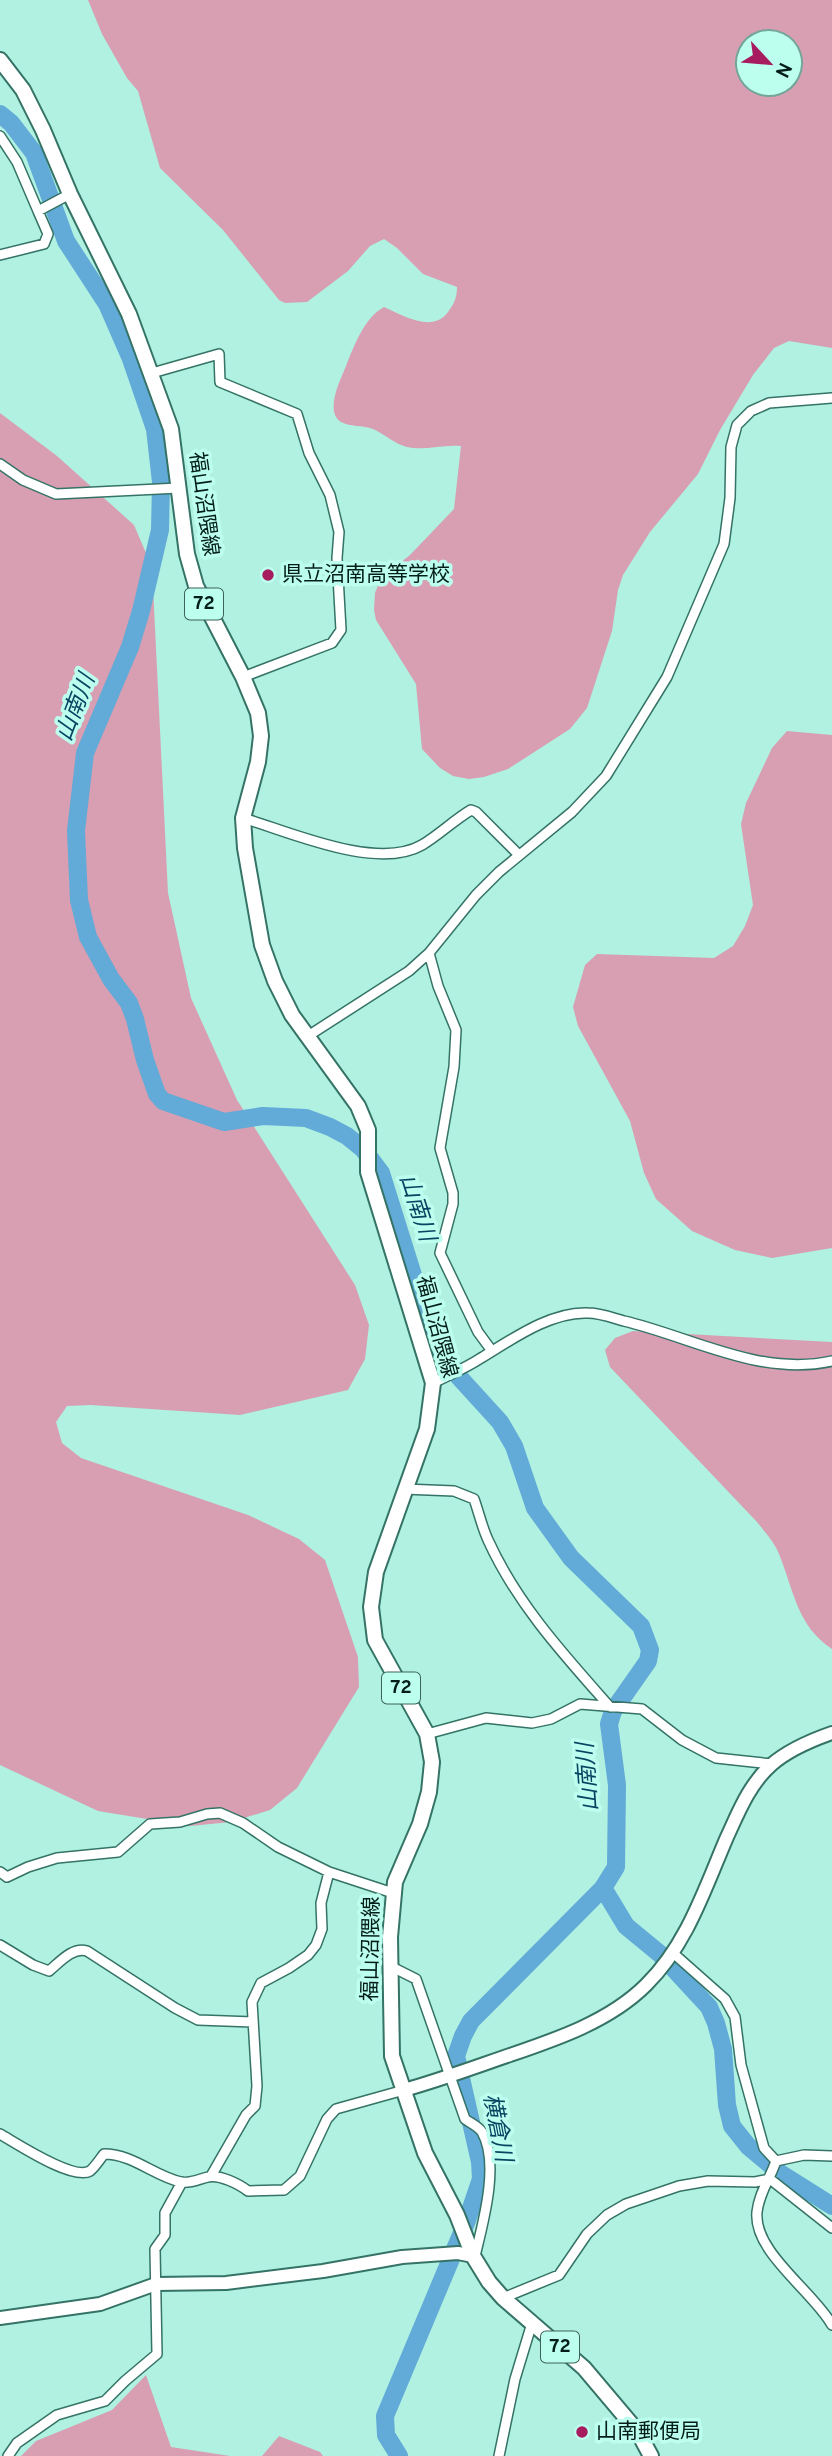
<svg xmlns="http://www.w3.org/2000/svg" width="832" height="2456" font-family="Overpass,'Noto Sans JP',sans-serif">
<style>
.green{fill:#d79fb1;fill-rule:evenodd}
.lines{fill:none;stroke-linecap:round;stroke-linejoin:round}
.river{stroke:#62aad7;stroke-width:18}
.minor-casing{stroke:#347366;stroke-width:12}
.tertiary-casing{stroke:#347366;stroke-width:16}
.primary-casing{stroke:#347366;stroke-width:18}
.minor{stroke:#fff;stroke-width:9}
.tertiary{stroke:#fff;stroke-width:12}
.primary{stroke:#fff;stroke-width:14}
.poi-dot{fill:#a71c5f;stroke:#bdffee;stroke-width:2.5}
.labels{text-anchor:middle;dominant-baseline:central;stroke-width:7;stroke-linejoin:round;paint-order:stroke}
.shield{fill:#bdffee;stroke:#3b6259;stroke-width:2}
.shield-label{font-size:19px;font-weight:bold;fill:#031e19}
.street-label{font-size:21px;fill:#031e19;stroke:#bdffee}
.poi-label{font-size:21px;fill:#031e19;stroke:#bdffee;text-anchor:start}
.water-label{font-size:23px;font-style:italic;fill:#094563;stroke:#bdffee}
</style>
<rect width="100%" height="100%" fill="#b0f1e1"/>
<!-- green -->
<path class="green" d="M88 0H832V348L789 341 774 348 753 375 720 430 698 474 650 532 623 575 618 590 612 631 587 708 570 729 508 769 484 777 469 779 453 776 440 768 422 749 416 684 376 620 374 610 375 593 381 578 410 555 454 509 461 446C443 444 425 451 407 447 395 444 384 434 373 429 363 425 350 427 341 422 324 411 341 379 346 366 354 346 364 318 384 307 404 316 435 335 450 309 455 302 457 296 457 287L423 274 397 248 384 239 370 246 348 271 307 302 285 303 279 300 223 230 160 168 138 91 127 78 102 34ZM748 42H790V84H748Z
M0 413 57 456 134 525 152 567 168 893 191 998 237 1100 355 1285 369 1325 365 1359 348 1390 240 1415 91 1405 67 1406 56 1422 62 1443 81 1458 248 1515 299 1539 325 1560 358 1657 359 1687 297 1788 270 1810 231 1822 190 1826 98 1811 0 1765Z
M787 731 832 735V1248L772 1258 735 1250 692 1231 656 1199 644 1173 630 1121 578 1026 573 1007 585 965 597 954 714 958 733 946 745 926 753 905 741 824 746 803 772 748Z
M633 1331 832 1342V1649C797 1626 794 1591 779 1554 775 1543 765 1532 757 1522L610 1367 605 1350 615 1338Z
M146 2375 171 2447 230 2456H21L36 2441 112 2410Z
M279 2436 320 2452 323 2456H262Z"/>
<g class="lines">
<!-- river -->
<path class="river" d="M0 114 11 123 34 153 66 241 107 304 131 359 155 429 161 482 160 530 141 611 130 647 85 753 76 831 79 900 88 937 111 979 129 1003 135 1019 145 1060 157 1094 163 1101 224 1122 263 1116 306 1118 330 1127 347 1136 363 1149 381 1173 434 1342 459 1377 500 1422 514 1446 535 1508 571 1558 641 1626 650 1650 648 1661 613 1711 609 1724 617 1785 616 1867 603 1888 471 2021 463 2036 456 2056 480 2162 481 2179 466 2223 385 2416 386 2435 399 2456
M603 1888 626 1926 660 1954 709 2007 716 2023 723 2049 727 2105 732 2126 748 2146 780 2173 832 2206"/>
<defs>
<path id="minor" d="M0 136 17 162 38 211
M0 255 44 244 48 234 38 211 70 194
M152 373 219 354 220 382 297 414 309 453 330 495 339 532 337 558 341 630 332 643 243 677
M0 464 23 480 56 494 179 488
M243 818C290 832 377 871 422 845 439 835 454 820 471 810L476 812 519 855
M429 953 438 986 456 1030 454 1067 440 1148 453 1193V1204L440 1253 478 1332 492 1351
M308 1036 409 971 429 953 476 895 499 872 572 812 606 776 667 677 724 544 730 498 731 447 737 425 751 411 769 403 832 398
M433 1383C449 1375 466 1368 481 1358 511 1340 551 1311 588 1313 600 1313 613 1318 624 1321 692 1337 760 1377 832 1361
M404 1489 454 1491 474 1499C479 1513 482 1527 488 1540 517 1604 564 1655 610 1707
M427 1734 486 1718 532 1723 551 1719 580 1704 642 1709 682 1740 716 1758 772 1764
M0 1872 7 1877 28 1867 57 1858 118 1852 150 1824 180 1822 207 1814 220 1813 243 1823 278 1847 329 1872 393 1893
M0 1945 33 1965 49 1971C60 1962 72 1947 87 1951L175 2008 198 2020 253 2022
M673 1953 725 1999 735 2017 741 2065 746 2083 764 2148 776 2161
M392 1967 416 1979 465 2119C470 2123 478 2126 482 2132 500 2163 483 2223 475 2256
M0 2134C16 2143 73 2181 90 2171 95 2167 100 2159 104 2154 133 2154 154 2176 181 2182 190 2184 199 2179 208 2177 219 2174 239 2184 248 2191L284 2190 300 2176 327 2119 336 2109 404 2090
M776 2161C770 2179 759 2193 757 2212 753 2252 814 2292 832 2325
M776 2161 804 2155 832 2156
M211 2176 246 2115 255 2106 257 2086 252 2002 261 1983 289 1968 308 1955 316 1945 322 1929 321 1903 329 1872
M503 2298 559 2275 587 2234 607 2215 626 2204 679 2186 708 2181 755 2182 770 2179 832 2228
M8 2456 17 2443 57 2415 105 2401 125 2381 157 2354 155 2249 165 2235V2213L182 2182
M499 2456 515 2379 532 2323"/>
<path id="tertiary" d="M404 2090C440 2080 475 2067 510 2055 557 2039 610 2021 646 1985 687 1945 705 1888 727 1837 739 1811 749 1785 771 1765 787 1751 812 1740 832 1733
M0 2318 100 2304 156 2284 226 2283 323 2271 402 2257 458 2253 473 2256"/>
<path id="primary" d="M0 60 23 90 43 130 70 194 129 314 171 429 187 554 196 586 243 677 258 713 261 736 258 762 243 818 245 848 262 945 275 981 292 1015 358 1106 368 1130V1172L433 1383 427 1429 376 1572 371 1607 375 1640 427 1734 432 1762 429 1792 420 1824 395 1882 390 1937 392 2056 425 2153 457 2215 473 2256 489 2282 503 2298 584 2368 638 2432 651 2456"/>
</defs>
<!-- minor casing -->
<use href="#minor" class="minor-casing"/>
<!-- tertiary casing -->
<use href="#tertiary" class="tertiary-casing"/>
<!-- primary casing -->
<use href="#primary" class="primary-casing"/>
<!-- minor -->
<use href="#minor" class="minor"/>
<!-- tertiary -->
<use href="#tertiary" class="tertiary"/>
<!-- primary -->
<use href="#primary" class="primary"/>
</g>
<!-- markers -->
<g class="poi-dot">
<circle cx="268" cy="575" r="7"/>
<circle cx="582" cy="2432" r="7"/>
</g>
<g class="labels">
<!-- shield labels -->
<g class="shield">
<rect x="185" y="588.5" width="38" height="31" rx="5"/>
<rect x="382" y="1672.5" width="38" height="31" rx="5"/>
<rect x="541" y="2331.5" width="38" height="31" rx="5"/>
</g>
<g class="shield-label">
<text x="204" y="604">72</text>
<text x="401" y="1688">72</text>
<text x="560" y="2347">72</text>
</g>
<!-- street labels -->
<g class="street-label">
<text transform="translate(203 504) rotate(82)">福山沼隈線</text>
<text transform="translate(436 1327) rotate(75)">福山沼隈線</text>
<text transform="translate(372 1949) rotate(-89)">福山沼隈線</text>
</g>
<!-- poi labels -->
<g class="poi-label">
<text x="282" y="575">県立沼南高等学校</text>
<text x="596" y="2432">山南郵便局</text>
</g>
<!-- water labels -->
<g class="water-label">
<text transform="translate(77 708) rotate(-69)">山南川</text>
<text transform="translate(416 1208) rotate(72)">山南川</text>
<text transform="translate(589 1777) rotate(-94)">山南川</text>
<text transform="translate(496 2128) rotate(79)">横倉川</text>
</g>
</g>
<!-- north arrow -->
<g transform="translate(769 63) rotate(116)"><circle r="33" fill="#bdffee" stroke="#73a599" stroke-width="2"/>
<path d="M0-5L12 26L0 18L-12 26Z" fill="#a71c5f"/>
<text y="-10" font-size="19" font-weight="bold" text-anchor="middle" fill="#031e19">N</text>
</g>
</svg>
